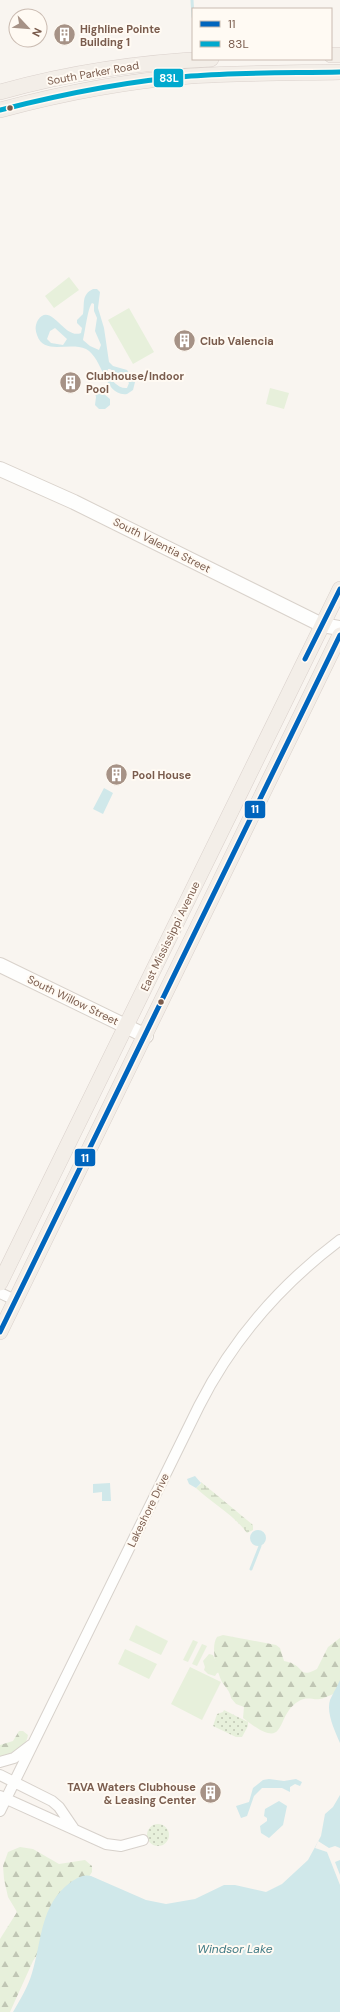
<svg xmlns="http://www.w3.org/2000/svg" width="340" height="2012" font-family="'DM Sans',sans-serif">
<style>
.grass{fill:#e7f0db}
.forest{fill:url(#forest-firs)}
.wetland{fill:url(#wetland-marsh)}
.park{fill:url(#park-dots)}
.water{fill:#d0e8ea;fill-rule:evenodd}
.pier{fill:#f9f5f0}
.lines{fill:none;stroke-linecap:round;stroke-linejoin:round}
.stream{stroke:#d0e8ea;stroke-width:3}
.street-casing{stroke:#d7d1cb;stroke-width:12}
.secondary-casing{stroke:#d9d2cb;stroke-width:16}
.primary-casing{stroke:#dad1cc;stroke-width:16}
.street{stroke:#fefefd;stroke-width:10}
.secondary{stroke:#fefefd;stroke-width:14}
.primary{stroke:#f3eee8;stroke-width:15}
.bus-1-casing{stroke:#fffaf3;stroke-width:8}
.bus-2-casing{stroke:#fffaf3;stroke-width:8}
.bus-1{stroke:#0065bd;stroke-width:5}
.bus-2{stroke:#00a9ce;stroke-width:5}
.bus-dot{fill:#7a5c4d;stroke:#fffaf3;stroke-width:1.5}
.labels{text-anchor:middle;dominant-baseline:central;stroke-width:4;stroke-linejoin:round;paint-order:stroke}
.poi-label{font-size:11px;font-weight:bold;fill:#7a5c4d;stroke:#fffaf3;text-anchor:start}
.street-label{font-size:11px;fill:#7a5c4d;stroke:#fffaf3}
.water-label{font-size:12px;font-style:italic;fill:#437c86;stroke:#fffaf3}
.line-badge{stroke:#fffaf3;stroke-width:1.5}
.badge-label{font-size:11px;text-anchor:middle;font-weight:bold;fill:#fff}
</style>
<defs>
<pattern id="forest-firs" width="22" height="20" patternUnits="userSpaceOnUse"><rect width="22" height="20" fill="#e7f0db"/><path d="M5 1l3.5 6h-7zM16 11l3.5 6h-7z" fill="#c0c6b4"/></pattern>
<pattern id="wetland-marsh" width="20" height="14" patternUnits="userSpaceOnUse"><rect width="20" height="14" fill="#e7f0db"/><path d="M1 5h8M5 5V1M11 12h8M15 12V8" fill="none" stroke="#c0c6b4"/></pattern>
<pattern id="park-dots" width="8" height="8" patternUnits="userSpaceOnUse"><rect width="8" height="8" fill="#e7f0db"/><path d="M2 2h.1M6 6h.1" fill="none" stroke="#c0c6b4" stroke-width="1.8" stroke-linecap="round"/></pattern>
</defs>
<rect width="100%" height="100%" fill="#f9f5f0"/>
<!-- grass -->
<path class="grass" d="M69 277 79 290 54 308 45 296Z
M129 308 154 352 133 364 108 320Z
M270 388 289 393 284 409 266 404Z
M136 1625 168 1641 161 1655 129 1640Z
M193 1640 198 1642 188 1662 183 1660Z
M202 1644 207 1646 197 1666 192 1664Z
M125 1649 157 1664 149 1679 118 1664Z
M209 1654 213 1655 221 1672 217 1673 215 1676 208 1674 204 1670 205 1667 203 1661Z
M190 1667 221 1682 202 1720 171 1704Z"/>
<!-- forest -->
<path class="forest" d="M223 1635 276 1645 280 1648 284 1661C287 1662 291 1662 293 1664 304 1669 300 1678 317 1669L328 1647 340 1638V1691C334 1693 326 1698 320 1699 312 1700 307 1696 299 1701 273 1716 290 1755 243 1718L244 1707 236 1704 231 1698C230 1691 226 1688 222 1682 217 1672 210 1647 217 1637Z
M19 1731H23L28 1735C26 1749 12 1754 0 1760V1745L13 1741Z
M20 1847 33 1849 59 1864 85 1860 92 1866V1872L33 1961 10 2012H0V1939L17 1912 8 1897 4 1879 3 1866 8 1852Z"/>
<!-- wetland -->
<path class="wetland" d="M201 1482 253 1525V1530L247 1533C233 1514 213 1504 196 1488L201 1484Z"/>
<!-- park -->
<path class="park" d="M224 1710 248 1722V1726L242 1737H236L213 1726 217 1714 223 1712Z
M147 1835a11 11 0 1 1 22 0a11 11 0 1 1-22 0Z"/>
<!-- water -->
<path class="water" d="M93 289H97L100 292 98 308 104 328 109 362 113 366 127 370 135 382 133 390 127 394C104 397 104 359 86 349 69 341 44 356 37 335 35 330 35 325 38 320 51 301 64 340 81 333L82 328 77 323V320L83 314C85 303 81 295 93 289ZM92 303 94 304V311L97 318 95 331 101 345 99 350 90 346 83 340C85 332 88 307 92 303ZM55 328 67 339 63 345 51 343 47 339 50 331ZM108 369H110L126 379 129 383 127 388C118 389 112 380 107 374Z
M98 387 104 390V394L110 399V405L105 409H99L95 405 96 397 95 393Z
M104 788 113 793 103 814 93 809Z
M195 1476 201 1483 196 1488 189 1484 187 1479Z
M110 1483 111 1501H102V1492L93 1493V1484Z
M250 1538a8 8 0 1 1 16 0a8 8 0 1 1-16 0Z
M340 1680V1743C335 1731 326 1713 330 1700 333 1693 337 1687 340 1680Z
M269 1779 284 1781 296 1779 302 1782 300 1786 295 1784 290 1787V1792L282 1788H262L254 1796 247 1816 241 1818 236 1806 249 1802 253 1788 263 1780Z
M340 1795V2012H13C20 2000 28 1987 32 1973 42 1941 40 1904 71 1882 77 1878 83 1874 91 1876L146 1900 166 1904 195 1899 224 1885H235L266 1892 282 1884 308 1860 321 1836 325 1814 333 1807Z
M279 1801 287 1806 283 1825 269 1838 261 1833 260 1826 267 1821V1818L264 1816 265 1809Z"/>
<!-- pier -->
<path class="pier" d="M318 1841 329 1848 335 1846 340 1848V1860L335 1862 340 1875V1885L327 1852 315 1848Z"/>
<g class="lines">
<!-- stream -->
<path class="stream" d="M192 0 193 17
M251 1569 260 1546"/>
<defs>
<path id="street" d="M0 1293 15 1300
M0 1762 14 1758 31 1745
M0 1775 52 1801 59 1807 74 1829
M0 1796 106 1844 121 1846 143 1840
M0 1811 199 1406C233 1339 280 1285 340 1240"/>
<path id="secondary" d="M0 469 74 502 322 625 340 628
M0 965 146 1036"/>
<path id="primary" d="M331 55H340
M0 92C68 73 140 62 211 59
M0 110C63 93 126 81 191 76 241 73 290 73 340 72
M0 1283 340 589
M0 1332 340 635"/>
</defs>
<!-- street casing -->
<use href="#street" class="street-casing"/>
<!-- secondary casing -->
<use href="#secondary" class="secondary-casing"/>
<!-- primary casing -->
<use href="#primary" class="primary-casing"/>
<!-- street -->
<use href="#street" class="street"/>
<!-- secondary -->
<use href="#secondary" class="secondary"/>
<!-- primary -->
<use href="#primary" class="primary"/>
<defs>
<path id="bus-1" d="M305 659 340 589
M0 1332 340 635"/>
<path id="bus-2" d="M0 110C63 94 126 81 191 76 241 72 290 73 340 72"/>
</defs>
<!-- bus-1 casing -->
<use href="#bus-1" class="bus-1-casing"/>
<!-- bus-2 casing -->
<use href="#bus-2" class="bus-2-casing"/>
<!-- bus-1 -->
<use href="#bus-1" class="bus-1"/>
<!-- bus-2 -->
<use href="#bus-2" class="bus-2"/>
</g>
<!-- icons -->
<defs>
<symbol id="building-disc" viewBox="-11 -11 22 22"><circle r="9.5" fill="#a69286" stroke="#fffaf3"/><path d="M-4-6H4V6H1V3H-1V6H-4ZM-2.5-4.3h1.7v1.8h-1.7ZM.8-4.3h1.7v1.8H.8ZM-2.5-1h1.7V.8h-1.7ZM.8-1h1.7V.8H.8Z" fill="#fff"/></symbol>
</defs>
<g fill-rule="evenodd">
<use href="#building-disc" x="52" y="22" width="25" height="25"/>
<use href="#building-disc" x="172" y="328" width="25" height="25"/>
<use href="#building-disc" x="58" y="370" width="25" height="25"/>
<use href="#building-disc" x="104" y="762" width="25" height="25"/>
<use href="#building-disc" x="198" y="1780" width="25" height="25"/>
</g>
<!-- markers -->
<g class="bus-dot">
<circle cx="10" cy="108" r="3.5"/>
<circle cx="161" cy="1002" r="3.5"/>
</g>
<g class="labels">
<!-- poi labels -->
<g class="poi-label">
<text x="80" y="29">Highline Pointe<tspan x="80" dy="13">Building 1</tspan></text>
<text x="200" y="341">Club Valencia</text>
<text x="86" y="376">Clubhouse/Indoor<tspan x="86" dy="13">Pool</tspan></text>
<text x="132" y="775">Pool House</text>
<text x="196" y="1787" text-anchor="end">TAVA Waters Clubhouse<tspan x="196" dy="13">&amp; Leasing Center</tspan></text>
</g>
<!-- street labels -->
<g class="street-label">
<text transform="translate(93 73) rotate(-10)">South Parker Road</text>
<text transform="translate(162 545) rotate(27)">South Valentia Street</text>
<text transform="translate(170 936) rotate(-64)">East Mississippi Avenue</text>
<text transform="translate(73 1000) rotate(26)">South Willow Street</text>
<text transform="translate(148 1510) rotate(-64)">Lakeshore Drive</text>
</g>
<!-- water labels -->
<g class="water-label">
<text x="235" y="1949">Windsor Lake</text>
</g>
</g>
<g class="line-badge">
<rect x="153" y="68" width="31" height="20" rx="4" fill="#00a9ce"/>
<rect x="244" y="800" width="22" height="19" rx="4" fill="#0065bd"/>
<rect x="74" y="1148" width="22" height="19" rx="4" fill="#0065bd"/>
</g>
<g class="badge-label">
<text x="169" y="82">83L</text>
<text x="255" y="813">11</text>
<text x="85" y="1162">11</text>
</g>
<!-- legend -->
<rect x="192" y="8" width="140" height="52" fill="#fffaf3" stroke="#cabbb1"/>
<rect x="200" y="21" width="20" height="6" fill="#0065bd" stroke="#cabbb1"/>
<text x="228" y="28" font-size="12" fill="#7a5c4d">11</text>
<rect x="200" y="41" width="20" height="6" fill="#00a9ce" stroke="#cabbb1"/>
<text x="228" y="48" font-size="12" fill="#7a5c4d">83L</text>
<!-- north arrow -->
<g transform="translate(28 28) rotate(116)"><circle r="19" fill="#fffaf3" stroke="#cabbb1"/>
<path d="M0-3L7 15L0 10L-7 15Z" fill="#a69286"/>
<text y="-6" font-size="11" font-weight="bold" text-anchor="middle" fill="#7a5c4d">N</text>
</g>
</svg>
